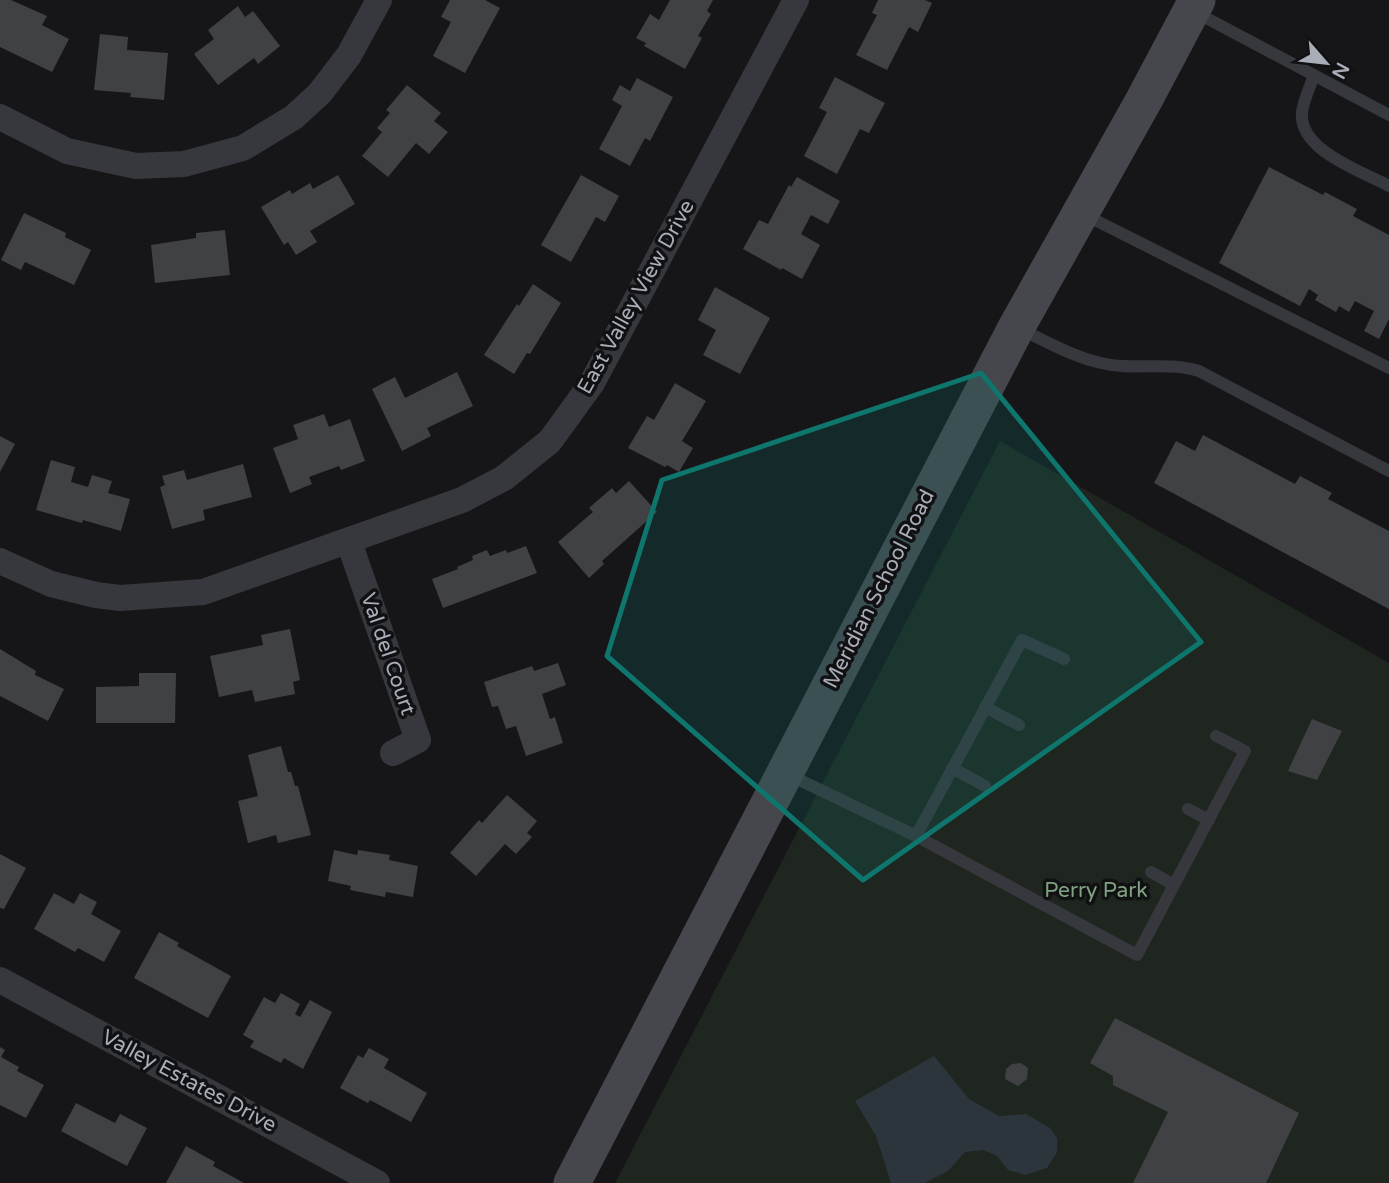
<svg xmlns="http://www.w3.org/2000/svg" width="1389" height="1183" font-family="'Varela Round',sans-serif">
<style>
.green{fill:#1e261f}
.water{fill:#2c353c}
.building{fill:#404145}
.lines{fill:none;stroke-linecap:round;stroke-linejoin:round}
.service{stroke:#37383d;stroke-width:12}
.minor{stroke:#37383d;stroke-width:26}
.secondary{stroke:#45474d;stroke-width:37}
.marked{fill:#0f766e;fill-opacity:0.2;stroke:#0f766e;stroke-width:5;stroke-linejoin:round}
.labels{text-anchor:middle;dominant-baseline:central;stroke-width:7;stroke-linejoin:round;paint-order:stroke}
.street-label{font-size:21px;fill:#a8adb8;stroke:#111113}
.park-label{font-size:21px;fill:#7fa381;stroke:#111113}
</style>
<rect width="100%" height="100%" fill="#161618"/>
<!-- green -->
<path class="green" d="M1000 441 1389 663V1183H615Z"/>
<!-- water -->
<path class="water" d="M934 1056 969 1099 999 1116 1026 1114 1050 1128 1057 1138V1152L1047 1168 1025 1175 1008 1170 997 1156 983 1150 965 1152 948 1171 925 1183H891L876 1136 855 1101Z"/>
<!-- building -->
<path class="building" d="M0 0H11L47 16 42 25 69 39 52 72 0 47Z
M450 0H485L500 8 465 73 433 56 451 22 441 17Z
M670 0H713L707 11 711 14 698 36 702 38 685 69 644 46 646 43 636 38 650 14 659 20Z
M878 0H925L932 3 918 32 909 27 887 70 856 55 877 15 872 13Z
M238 6 245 17 253 11 280 46 258 64 254 58 218 85 194 54 214 39 208 30Z
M100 34 128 37 127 50 168 53 164 100 130 97 131 93 94 90Z
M835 77 885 103 869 133 860 129 837 174 804 156 827 112 819 108Z
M637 78 673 97 650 141 645 138 630 166 599 149 622 106 612 100 620 85 630 91Z
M407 85 441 113 434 121 448 132 429 154 416 143 388 177 362 156 382 132 377 128 390 113 386 110Z
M1269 167 1323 195 1325 192 1357 209 1353 216 1389 235V319L1379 339 1364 331 1374 311 1355 301 1349 312 1339 306 1336 312 1315 300 1318 295 1309 289 1300 306 1219 263Z
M338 175 355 204 310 231 317 242 296 255 288 242 284 245 261 207 290 190 292 194 310 183 313 189Z
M581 175 619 196 605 222 596 217 571 262 541 245Z
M797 177 840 201 828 224 811 215 801 234 820 245 802 279 782 268 781 270 743 249 759 220 768 224 789 185 791 187Z
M24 213 66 233 65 237 91 250 74 285 25 262 21 270 1 260Z
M225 230 230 275 155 283 151 245 196 238V233Z
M533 284 561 303 530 354 527 353 514 374 484 355 517 304 519 306Z
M715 287 770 318 740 374 703 355 716 330 698 320Z
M457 372 473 406 427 428 431 436 402 451 372 389 395 377 405 398Z
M675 383 706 401 682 441 693 448 679 472 667 465 665 467 628 448 647 416 654 420Z
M324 414 329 427 350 419 365 461 341 470 339 466 309 477 312 484 290 493 273 448 298 439 293 425Z
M1203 435 1295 484 1300 476 1332 493 1328 499 1389 531V609L1154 483 1176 441 1195 451Z
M0 436 15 444 0 472Z
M51 460 75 467 71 482 88 487 92 475 112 481 108 493 130 499 121 531 83 520 82 523 36 510Z
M243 464 252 497 203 510 205 520 172 529 160 487 165 485 162 476 184 470 187 480Z
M629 481 657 512 602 561 604 564 589 578 558 542 593 512 589 508 612 488 616 493Z
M526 546 537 573 443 608 432 579 458 569 457 567 473 560 472 556 487 550 490 556 506 550 507 553Z
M290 629 300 680 293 682 295 694 255 702 252 690 219 697 210 656 263 645 261 635Z
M0 649 36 671 35 675 64 689 48 721 0 696Z
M558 663 566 685 542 694 550 719 555 717 563 743 526 756 516 726 506 729 498 706 492 707 484 682 532 666 534 671Z
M139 673H176L175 723H96V687L139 686Z
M1312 719 1342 731 1317 780 1288 771Z
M281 746 288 772H291L295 786H298L311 835 278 843 276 835 248 843 238 801 258 796 248 755Z
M507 795 537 821 527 833 532 837 516 854 505 844 476 876 450 853 479 820 482 823Z
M334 850 357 855 358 850 390 855 389 860 418 866 413 897 386 892 385 897 350 890 351 886 328 881Z
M0 854 26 868 4 909 0 908Z
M54 893 74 904 80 893 97 902 91 914 121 931 104 962 78 948 75 952 34 929Z
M159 932 179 943 177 946 231 976 208 1018 134 978Z
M281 993 300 1004 295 1014 300 1017 310 1000 332 1012 303 1069 284 1058 281 1063 250 1047 254 1041 243 1035 264 997 275 1003Z
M1115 1018 1299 1113 1266 1183H1133L1168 1112 1113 1085V1076L1090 1063Z
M0 1047 5 1050 1 1057 19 1067 17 1071 44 1085 26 1118 0 1105Z
M369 1048 389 1059 384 1068 427 1093 411 1122 370 1100 368 1103 340 1088 358 1055 363 1058Z
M1021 1063 1028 1068 1027 1079 1018 1086 1005 1079 1006 1069 1012 1064Z
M76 1103 115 1123 120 1114 147 1128 127 1166 61 1131Z
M186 1146 215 1162 213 1166 244 1183H166Z"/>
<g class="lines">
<!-- service -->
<path class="service" d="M1195 12 1389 115
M1314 75C1310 87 1304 99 1302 112 1298 150 1361 171 1389 186
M1083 214 1389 368
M1020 329C1046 341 1073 357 1101 363 1133 371 1166 361 1199 371L1389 471
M1064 659 1022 640 916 836 1137 955 1245 751 1216 736
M985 707 1019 725
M952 768 985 786
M787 774 916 836
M1188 809 1209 820
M1151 872 1174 885"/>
<!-- minor -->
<path class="minor" d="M0 117 67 151 136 166 184 164 243 148 294 117 320 93 349 55 379 0
M349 542 418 740 393 753
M0 561 51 584 96 595 120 598 203 592 462 500 504 478 550 441 592 383 796 0
M0 980 377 1183"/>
<!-- secondary -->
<path class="secondary" d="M572 1183 1016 328 1144 100 1197 0"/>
</g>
<!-- marked area -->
<path class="marked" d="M981 373 1201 642 863 880 607 656 662 480Z"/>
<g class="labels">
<!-- street labels -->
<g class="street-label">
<text transform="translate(636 297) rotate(-61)">East Valley View Drive</text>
<text transform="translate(879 589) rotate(-63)">Meridian School Road</text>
<text transform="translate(388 654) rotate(71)">Val del Court</text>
<text transform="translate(189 1081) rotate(28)">Valley Estates Drive</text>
</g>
<!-- park labels -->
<g class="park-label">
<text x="1096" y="890">Perry Park</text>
</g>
</g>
<!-- north arrow -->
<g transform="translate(1326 63) rotate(118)" stroke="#111113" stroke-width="5" paint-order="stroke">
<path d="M0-5L12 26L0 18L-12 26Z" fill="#a8adb8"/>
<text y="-10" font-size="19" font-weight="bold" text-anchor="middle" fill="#a8adb8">N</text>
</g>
</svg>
